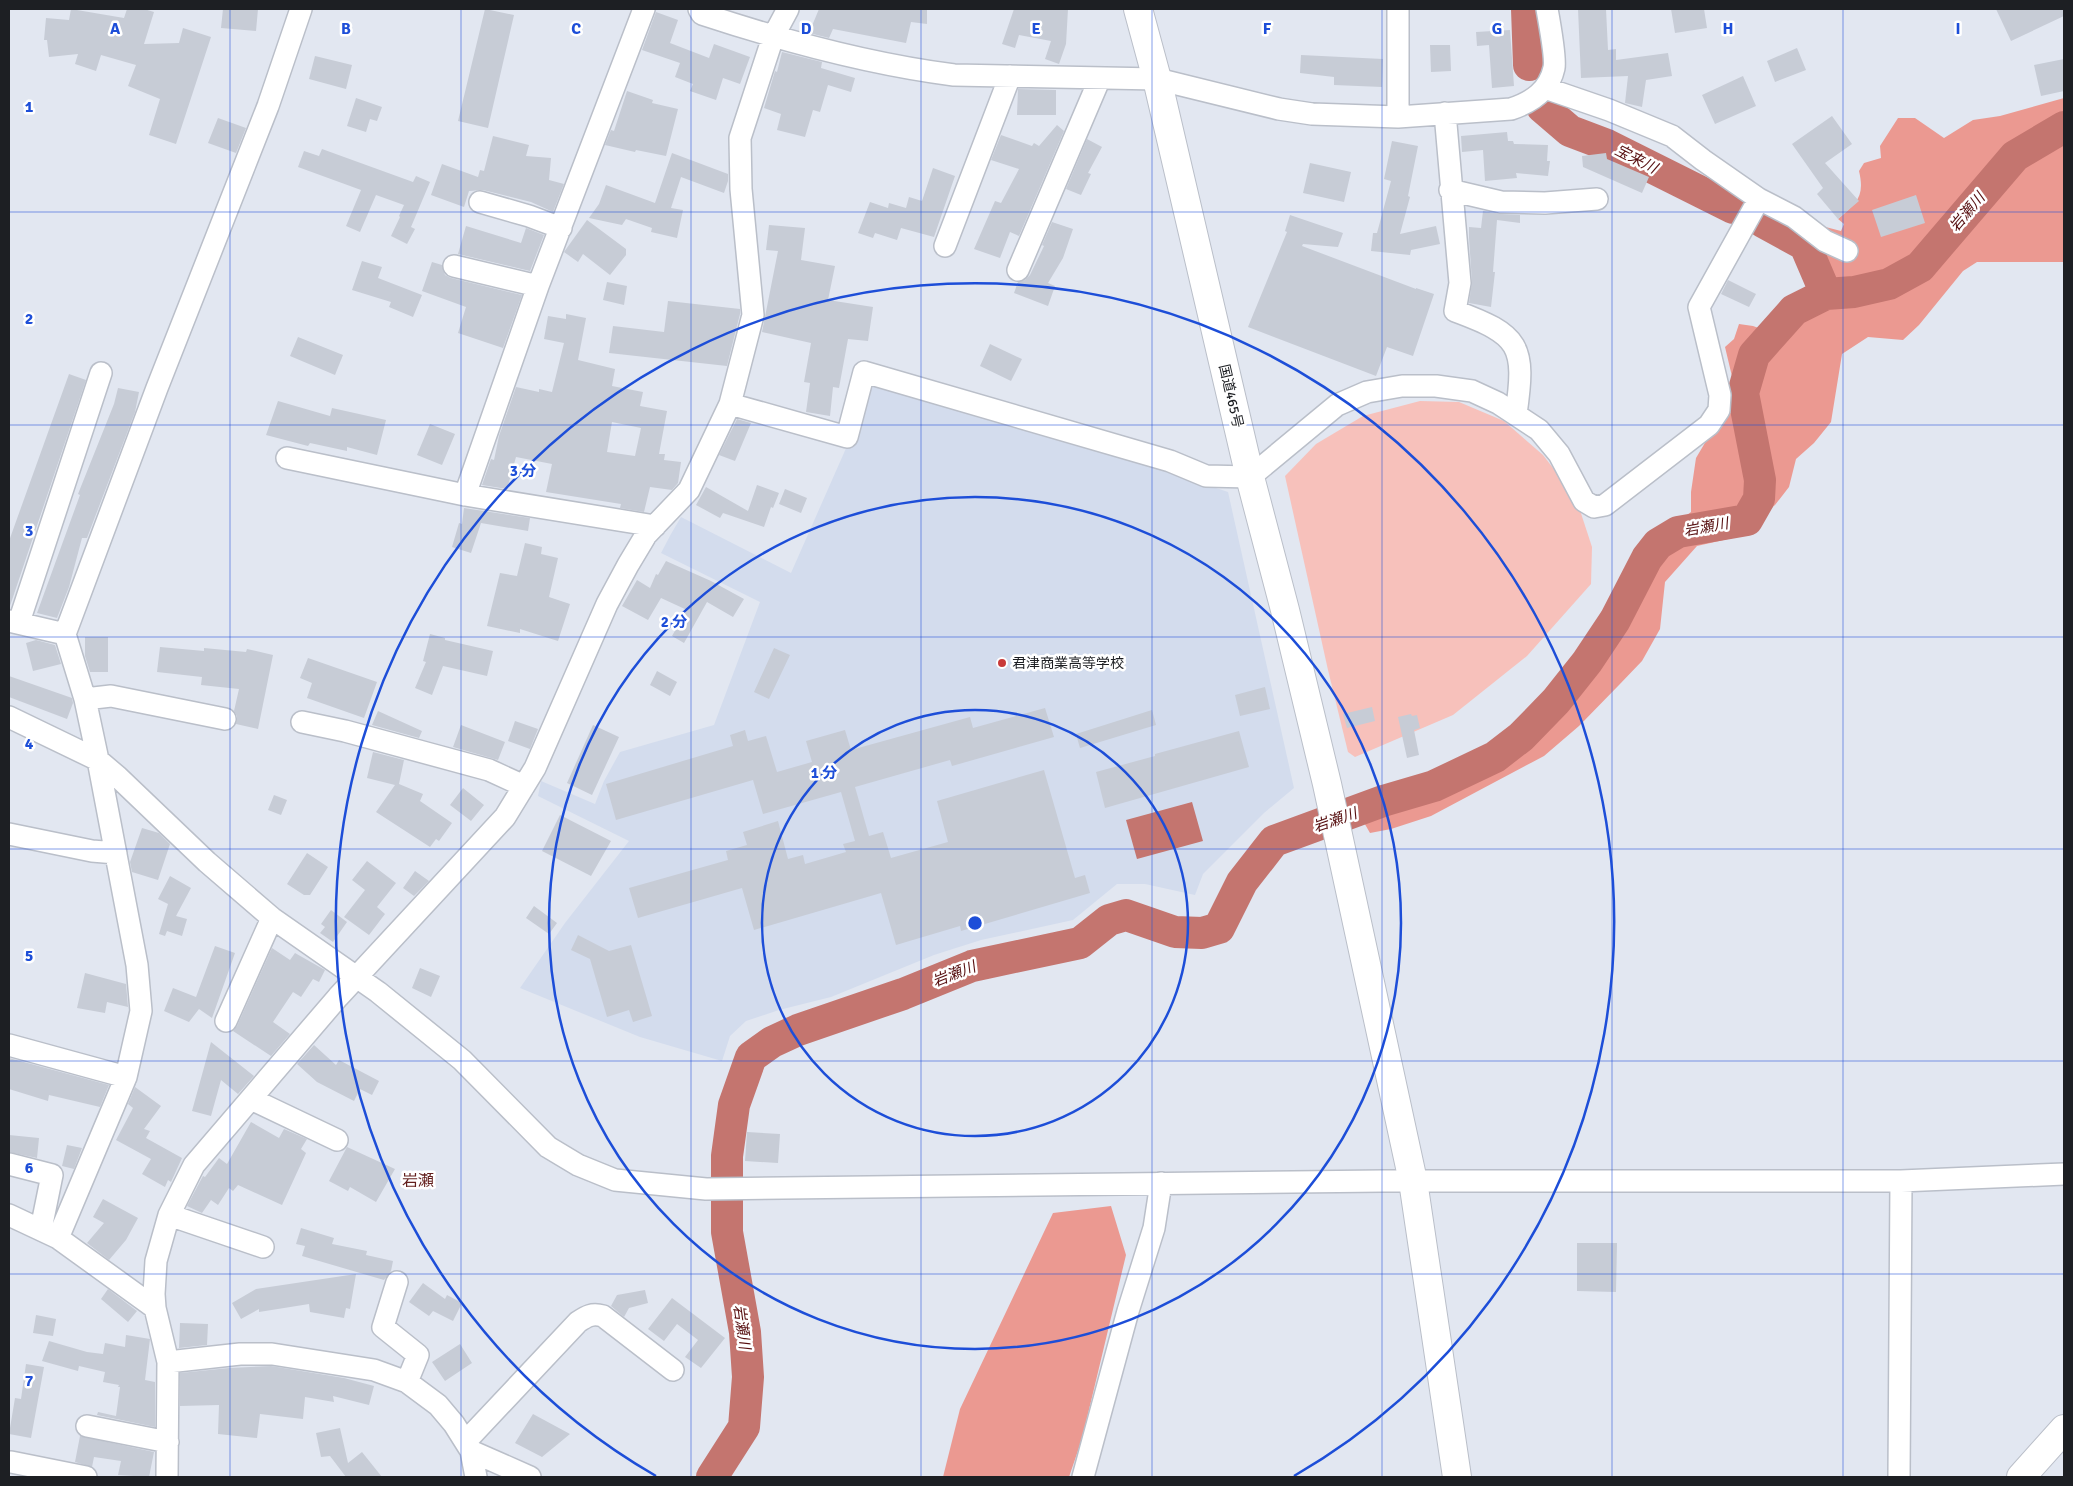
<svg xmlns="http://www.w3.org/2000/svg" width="2073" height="1486" font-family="Signika,'Noto Sans JP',sans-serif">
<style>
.built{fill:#d3dced}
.green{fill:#f7c1bb}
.forest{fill:#eb9991}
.water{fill:#c4756f}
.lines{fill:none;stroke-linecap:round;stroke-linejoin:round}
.river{stroke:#c4756f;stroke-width:32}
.building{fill:#c7ccd6;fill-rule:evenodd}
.minor-casing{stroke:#babfc9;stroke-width:24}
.major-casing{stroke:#babfc9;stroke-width:30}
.highway-casing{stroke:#babfc9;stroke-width:30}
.minor{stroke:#fff;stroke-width:21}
.major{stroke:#fff;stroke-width:28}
.highway{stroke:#fff;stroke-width:28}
.grid{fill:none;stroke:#1d4ed8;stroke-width:1;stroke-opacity:0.55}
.ring{fill:none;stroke:#1d4ed8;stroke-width:2.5}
.poi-dot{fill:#c83a39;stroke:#fff;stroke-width:2}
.labels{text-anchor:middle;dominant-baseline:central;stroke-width:5;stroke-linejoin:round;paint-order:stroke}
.street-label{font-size:14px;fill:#1d1f23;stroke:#fff}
.poi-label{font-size:14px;fill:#1d1f23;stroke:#fff;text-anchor:start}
.water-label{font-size:15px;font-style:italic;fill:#560e0f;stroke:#fff}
.quarter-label{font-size:16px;fill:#621e1c;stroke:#fff}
.grid-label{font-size:16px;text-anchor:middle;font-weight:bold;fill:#1d4ed8;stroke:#fff;stroke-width:5;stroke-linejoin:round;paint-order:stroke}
.centre{fill:#1d4ed8;stroke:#fff;stroke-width:2.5}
.ring-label{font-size:15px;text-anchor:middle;font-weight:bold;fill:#1d4ed8;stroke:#fff;stroke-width:5;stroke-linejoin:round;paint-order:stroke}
</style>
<rect width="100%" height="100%" fill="#e2e7f1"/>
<!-- built -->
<path class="built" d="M864 383 1148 465 1228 492 1294 788 1264 813 1203 874 1195 895 1145 884H1117L1073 920 981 940 934 955 831 997 779 1010 746 1021 730 1036 722 1061 640 1037 520 988 565 923 629 841 538 796 541 781 595 804 604 781 620 752 714 725 760 602 661 553 671 534 681 517 791 573 851 437Z"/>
<!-- green -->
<path class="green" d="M1420 401 1459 402 1504 421 1543 455 1576 498 1592 547 1591 584 1527 656 1453 715 1355 757 1348 752 1328 670 1285 476 1316 444 1363 416Z"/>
<!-- forest -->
<path class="forest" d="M2064 98V262H1977L1963 271 1919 325 1903 340 1868 337 1842 354 1831 422 1814 443 1796 459 1789 487 1775 505 1737 537 1697 546 1665 582 1660 629 1642 661 1619 685 1579 726 1544 756 1431 816 1391 829 1370 833 1362 819 1372 807 1453 766 1488 753 1542 715 1569 684 1597 657 1628 606 1641 567 1666 531 1691 512V492L1696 458 1709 436 1732 411 1735 389 1725 347 1734 339 1739 324 1753 326 1767 331 1787 313 1816 303 1834 289 1818 259C1797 252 1782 242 1767 225L1783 216 1841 231 1844 224 1838 219C1857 202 1865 197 1859 171L1864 163 1881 158 1880 146 1898 118H1915L1944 138 1973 120 2000 116Z
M1111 1206 1126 1255 1082 1439 1069 1477H943L960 1409 1053 1213Z"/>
<!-- water -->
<path class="water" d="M1192 802 1203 841 1137 859 1126 820Z"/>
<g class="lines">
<!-- river -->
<path class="river" d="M1527 9 1529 65
M1542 107 1570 131 1607 145 1733 208
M1763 222 1805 245 1826 294
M712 1477 744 1427 748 1377 745 1332 727 1232V1156L734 1105 751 1057 772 1042 798 1030 903 994 972 966 1080 943 1109 920 1126 915 1175 932 1202 933 1219 928 1242 882 1274 841 1383 801 1434 786 1495 757 1521 737 1556 701 1587 662 1615 620 1647 558 1658 544 1678 532 1747 520 1759 499 1760 480 1743 393 1754 355 1794 310 1826 294 1854 292 1889 284 1920 267 2015 156 2064 127"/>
</g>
<!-- building -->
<path class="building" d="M71 9 124 18 127 9H144L154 12 144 44 179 43 183 28 211 37 176 144 149 135 160 99 128 86 136 65 101 55 96 71 75 64 78 54 49 57 47 40H44L46 18 69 20Z
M223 9H258L256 31 221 28Z
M485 9 514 15 488 128 458 121Z
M819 9H927V24L911 22 906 43 833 29 829 38 809 33Z
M1014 9H1068L1066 44 1059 64 1045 59 1051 41 1019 35 1015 48 1002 44Z
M1578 9H1606L1608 50 1616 49V60L1668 53 1672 76 1646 80 1642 107 1625 103 1628 76 1581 78Z
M1671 9H1704L1707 28 1675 33Z
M1996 9H2064V16L2011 41Z
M656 12 678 20 670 43 709 58 714 44 750 57 740 84 723 78 716 100 690 91 693 84 675 77 680 63 642 50Z
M1510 30 1514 86 1492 88 1489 45 1477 46 1476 32Z
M1430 45H1450L1451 71 1431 72Z
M1797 48 1806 70 1775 82 1767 61Z
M782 52 822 62 821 68 855 78 851 92 828 85 820 112 813 110 805 137 777 130 781 114 764 108 775 71 777 72Z
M1301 55 1383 59 1382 87 1334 85V77L1300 73Z
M315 56 352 65 346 89 309 79Z
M2064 59V91L2041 96 2034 65Z
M1743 76 1756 106 1715 124 1702 95Z
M1018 89 1056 90V115H1017Z
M627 91 653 100 652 103 678 109 666 156 636 150 635 152 605 145 611 130 614 131Z
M356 98 382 107 377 121 370 119 366 132 347 126Z
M1832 116 1852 144 1825 163 1859 201 1838 219 1817 194 1823 188 1792 144Z
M218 118 246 128 236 153 208 143Z
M1057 125 1064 131 1019 236 1010 232 1000 258 974 249 995 201 1001 203 1019 169 991 160 1001 135 1032 146 1034 143 1039 146Z
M1507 132 1508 141H1513L1514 144 1548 145 1547 161H1550L1548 176 1516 173 1517 178 1485 181 1483 150 1462 152 1461 136Z
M493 136 529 145 526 156 551 158 549 180 564 184 553 212 531 202 483 190 469 191 464 207 431 195 442 164 478 177 480 170 484 171Z
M1087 139 1102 147 1088 173 1091 174 1081 195 1066 189Z
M1392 141 1418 146 1408 196 1410 197 1400 234 1436 226 1440 244 1411 250 1410 255 1371 251 1373 233H1377L1391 181 1384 179Z
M322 149 413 182 416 176 430 182 411 227 415 229 407 244 391 236 400 217 399 216 404 205 376 195 360 232 346 226 361 190 298 167 304 151 319 156Z
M672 153 728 174V181L724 193 681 177 671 208 683 210 677 238 651 232 652 228 626 219 622 225 589 218 599 204 606 185 655 203Z
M1606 153 1607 159 1649 177 1642 193 1583 167 1582 156Z
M1310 163 1351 172 1344 202 1303 193Z
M933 168 955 176 934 237 901 228 897 240 875 233 873 238 858 233 870 202 888 208 889 203 906 208 909 197 922 201Z
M1916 195 1925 223 1881 237 1872 210Z
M1483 211 1501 214 1520 215V223L1497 220 1493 272H1495L1491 307 1469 303 1472 282 1469 238V227L1481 228Z
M1290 215 1343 233 1338 247 1303 244 1302 246 1416 289V288L1434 294 1413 356 1387 347 1376 376 1248 327 1287 232 1285 231Z
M587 220 626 249V255L610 275 583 254 578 262 564 252Z
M1052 222 1073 229 1063 258 1048 283 1055 286 1048 306 1014 293 1018 282 1025 280 1030 275 1044 246 1042 245Z
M769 225 805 228 801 260 835 266 828 300 873 307 868 341 848 339 839 388 833 387 830 416 806 412 810 383 804 382 811 343 762 332 778 251 766 250Z
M466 226 521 243 526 228 544 235 530 271 458 254Z
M362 261 382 267 378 278 422 295 413 317 389 307 391 302 352 290Z
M432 262 442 265 445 275 451 278 522 295 503 348 458 333 466 307 422 291Z
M1728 280 1756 294 1749 307 1721 294Z
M607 282 627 286 624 305 603 300Z
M668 301 740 309V314L727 366 609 353 613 326 664 332Z
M566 314 586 318 578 360 615 369 612 386 643 392 640 406 667 411 659 454H665L664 460 681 462 678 483 672 490 650 487 644 512 620 508 621 504 546 492 552 464 516 457 507 489 482 485 491 459 494 460 499 436 516 387 539 392V389L552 392 564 343 544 339 548 316 566 319ZM612 422 641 428 635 456 607 452Z
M298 337 343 355 335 375 290 356Z
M990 344 1022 359 1011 381 980 366Z
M69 374 86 380 9 609V541Z
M118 388 139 392 135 412 87 538H82L69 587 57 618 37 613 80 495 78 494 114 404Z
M278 401 330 416 332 408 386 420 377 455 347 447V451L310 443 308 446 266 435Z
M737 419 751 423 735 461 719 455Z
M430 424 455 434 442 465 417 455Z
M757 485 779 493 773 508 771 507 764 527 723 513 720 518 696 505 706 487 748 511Z
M785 489 807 498 801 513 779 504Z
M464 508 530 518 528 531 481 523 471 553 452 547 459 523 462 524Z
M525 543 542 547 541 554 558 558 549 597 570 604 558 641 520 629V633L487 626 500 573 517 576Z
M666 561 711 581 744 599 733 617 707 602 684 643 672 636 687 610 661 598 648 620 622 606 637 580 650 588 656 574 658 575Z
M430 634 445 638V640L493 651 487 676 443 666 432 695 415 688 426 662 423 661Z
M85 637H108V672H90L85 656Z
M36 640 55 645 61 664 33 671 26 643Z
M160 647 204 651V648L246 652 247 649 273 655 258 729 236 724 237 716 234 711 239 689 201 685 202 677 157 672Z
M774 648 790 655 769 699 754 692Z
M308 658 377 682 364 718 307 698 312 683 300 678Z
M657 671 677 682 670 696 650 685Z
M9 676 72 698 73 703 67 719 9 697Z
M1265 687 1270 709 1240 716 1235 695Z
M1372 707 1375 721 1347 728 1343 714Z
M1045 708 1054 737 952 766 950 760 855 787 869 836 883 832 891 858 948 842 937 801 1044 770 1075 878 1085 875 1090 893 961 931 960 926 896 945 881 893 754 930 742 888 638 918 629 888 728 860 726 851 747 845 743 832 778 821 788 859 803 855 805 864 846 852 843 844 855 841 841 792 763 814 753 780 616 820 606 784 733 746 730 735 745 730 748 741 766 736 777 772 812 762 806 741 845 730 851 750 970 717 973 728Z
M1152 710 1156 725 1080 748 1076 734Z
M378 711 422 731 419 738 372 725Z
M1411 714 1412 716 1417 715 1420 728 1414 730 1419 755 1407 758 1398 717Z
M515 721 538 729 530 749 508 741Z
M461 725 505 742 498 760 453 747Z
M593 725 619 737 592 795 567 783Z
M1239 731 1249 767 1105 808 1096 772 1155 756V754Z
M373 752 404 760 399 784 423 794 420 801 452 823 439 841 436 839 430 847 376 812 395 785 367 778Z
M463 788 484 805 471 821 450 805Z
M274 795 287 800 281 815 268 810Z
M560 815 611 841 591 876 542 851Z
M142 828 159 833 170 844 158 880 132 872 130 862Z
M307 853 328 867 310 895H304L287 884Z
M367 861 396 883 377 907 385 914 369 935 344 917 365 890 352 880Z
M415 871 429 881 414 896 403 888Z
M170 876 191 888 176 916 187 919 182 936 167 931 165 936 159 934 168 904 158 899Z
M534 906 557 923 549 934 526 918Z
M331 910 347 922 333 942 320 933 325 927 321 924Z
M578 935 609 951 631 945 652 1016 633 1022 629 1010 607 1017 590 959 571 950Z
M215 946 235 953 212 1018 199 1009 189 1022 164 1011 173 988 196 997Z
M272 948 290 960 295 953 325 970 319 982 313 979 301 997 293 992 273 1022 290 1034 271 1056 233 1031 237 1026Z
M420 968 440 976 431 997 412 988Z
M85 973 126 984 128 1007 107 1002 105 1013 77 1008Z
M211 1042 254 1076 238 1094 221 1080 211 1116 192 1111Z
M314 1045 336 1065 339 1060 379 1081 372 1095 360 1089 354 1101 317 1082 297 1064Z
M9 1058 109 1085 100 1107 49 1095 48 1101 9 1089Z
M135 1087 161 1106 144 1129 150 1131 146 1138 182 1158 171 1182 168 1180 165 1187 142 1174 151 1159 116 1140 133 1108 128 1104Z
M251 1122 279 1138 284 1129 307 1139 301 1149 306 1153 282 1205 238 1185 233 1191 229 1188 218 1205 211 1200 202 1213 187 1206 203 1176 205 1177 219 1158 227 1164Z
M747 1132 780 1134 778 1163 745 1161Z
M9 1135 39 1138 37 1158 9 1152Z
M67 1145 82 1148 74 1169 62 1166Z
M347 1147 395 1169 376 1202 350 1187 348 1191 329 1181Z
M103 1199 138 1218 126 1240 109 1260 87 1243 104 1223 93 1217Z
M301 1228 334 1238 332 1244 367 1251 366 1255 393 1261 391 1271 384 1280 302 1256 305 1246 296 1244Z
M1577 1243H1617L1616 1292 1577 1291Z
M356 1274 350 1309 346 1308 344 1318 310 1312 309 1304 259 1312V1309L241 1319 232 1303 256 1289Z
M423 1283 445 1299 447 1295 462 1303 453 1321 433 1311 429 1316 409 1302Z
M108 1289 137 1311 128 1322 101 1299Z
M645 1290 648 1303 629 1308 624 1317 611 1306 617 1295Z
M672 1298 725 1338 701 1368 685 1357 698 1340 677 1324 664 1341 648 1329Z
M36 1315 56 1319 53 1336 33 1333Z
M180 1323 208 1324 207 1345 179 1348Z
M126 1335 150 1339 145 1380 155 1382V1427L97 1415 98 1412 116 1416 120 1387H118L119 1385 103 1382 105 1372 79 1366 78 1371 42 1361 49 1341 87 1352 103 1354 105 1343 125 1347Z
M460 1344 472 1363 445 1381 432 1362Z
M26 1364 44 1367 31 1438 9 1434 15 1398 21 1399Z
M271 1366 344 1378 374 1386 369 1405 333 1396 334 1402 305 1397 303 1419 260 1414 257 1438 218 1434 219 1405 180 1406V1373L229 1368Z
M533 1414 570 1434 542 1457 515 1443Z
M340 1428 348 1463 362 1452 382 1477H346L330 1456 321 1457 316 1433Z
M80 1436 154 1452 149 1477 118 1475 121 1461 94 1457 92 1467 75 1462Z"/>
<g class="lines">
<defs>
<path id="minor" d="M699 9 702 14C784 41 868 64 954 75L1157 79 1279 109 1312 114 1398 117 1511 109C1532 102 1549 91 1554 68 1556 59 1549 20 1547 9
M1545 88 1609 110 1672 136 1703 160 1759 199 1794 217 1825 241 1847 251
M1445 113 1460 283 1455 311C1520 335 1526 345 1516 414
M1398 117V9
M1450 190 1501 202 1545 203 1597 199
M480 202 529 216 561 228
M945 246 1010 76
M454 266 538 286
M1018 270 1100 78
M730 404 847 437 864 372 1170 461 1206 476 1250 477 1337 405 1367 392 1402 386H1436L1472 391 1498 403 1539 430 1559 454 1584 501 1594 507 1605 505 1709 425 1719 410 1720 395 1699 307 1759 199
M287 458 465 495 655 526
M465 495 538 286 644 9
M9 621 65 634
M19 622 101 373
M85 699 111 696 225 719
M9 717 98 760 118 777 207 862 272 918 378 992 462 1060 548 1147 578 1165 615 1180 706 1189 1383 1181H1901L2064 1174
M302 722 345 731 489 770 524 786
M9 834 92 851 116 853
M226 1021 272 918
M9 1045 126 1077
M251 1099 337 1140
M9 1164 52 1175 41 1229
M9 1215 58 1238 155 1308
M169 1215 263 1247
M58 1238 126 1077 141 1011 137 965 98 760 85 699 65 634 157 388 268 106 301 9
M397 1282 383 1327 418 1355 407 1382
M168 1362 240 1354H272L374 1370 407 1382 438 1405 454 1424 471 1451 476 1477
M87 1426 168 1442
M466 1441 578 1322C587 1316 592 1313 603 1316L673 1370
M471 1451 530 1477
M11 1462 86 1477
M167 1477 168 1362 155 1308 154 1294 156 1261 169 1215 194 1165 338 997 505 817 535 768 607 604 628 565 646 535 689 490 730 404 753 315 741 189 740 138 773 37 788 9
M1083 1477 1128 1311 1154 1228 1161 1183
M1899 1477 1901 1181"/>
<path id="major" d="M2021 1477 2064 1429"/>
<path id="highway" d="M1138 9 1157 79 1250 477 1285 610 1327 784 1413 1181 1457 1477"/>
</defs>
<!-- minor casing -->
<use href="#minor" class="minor-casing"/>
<!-- major casing -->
<use href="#major" class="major-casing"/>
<!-- highway casing -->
<use href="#highway" class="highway-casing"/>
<!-- minor -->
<use href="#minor" class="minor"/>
<!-- major -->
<use href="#major" class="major"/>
<!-- highway -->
<use href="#highway" class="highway"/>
</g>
<!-- grid -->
<path class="grid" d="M230 9V1477M461 9V1477M691 9V1477M921 9V1477M1152 9V1477M1382 9V1477M1612 9V1477M1843 9V1477M9 212H2064M9 425H2064M9 637H2064M9 849H2064M9 1061H2064M9 1274H2064"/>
<!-- distance rings -->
<g class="ring">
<circle cx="975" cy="923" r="213"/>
<circle cx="975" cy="923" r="426"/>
<path d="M656 1476A639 639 0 1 1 1294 1476"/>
</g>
<!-- markers -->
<circle class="poi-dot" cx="1002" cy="663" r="5"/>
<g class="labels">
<!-- street labels -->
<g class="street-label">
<text transform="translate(1231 396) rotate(77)">国道465号</text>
</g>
<!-- poi labels -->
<g class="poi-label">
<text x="1012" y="663">君津商業高等学校</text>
</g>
<!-- water labels -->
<g class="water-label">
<text transform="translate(1636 159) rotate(27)">宝来川</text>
<text transform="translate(1967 212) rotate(-50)">岩瀬川</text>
<text transform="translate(1706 527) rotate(-10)">岩瀬川</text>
<text transform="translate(1335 820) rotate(-19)">岩瀬川</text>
<text transform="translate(954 974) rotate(-21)">岩瀬川</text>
<text transform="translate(742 1327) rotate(82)">岩瀬川</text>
</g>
<!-- quarter labels -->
<g class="quarter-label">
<text x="418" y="1181">岩瀬</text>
</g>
</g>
<g class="grid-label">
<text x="115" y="34">A</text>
<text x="346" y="34">B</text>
<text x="576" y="34">C</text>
<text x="806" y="34">D</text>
<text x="1036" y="34">E</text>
<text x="1267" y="34">F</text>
<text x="1497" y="34">G</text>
<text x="1728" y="34">H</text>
<text x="1958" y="34">I</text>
<text x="29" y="112">1</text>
<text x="29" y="324">2</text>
<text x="29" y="536">3</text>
<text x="29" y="749">4</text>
<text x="29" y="961">5</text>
<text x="29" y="1173">6</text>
<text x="29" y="1386">7</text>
</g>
<circle cx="975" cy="923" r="8" class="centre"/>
<g class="ring-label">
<text x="523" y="476">3 分</text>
<text x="674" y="627">2 分</text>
<text x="824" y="778">1 分</text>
</g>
<!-- border -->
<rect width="2073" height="1486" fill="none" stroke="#1d1f23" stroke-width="20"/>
</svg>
